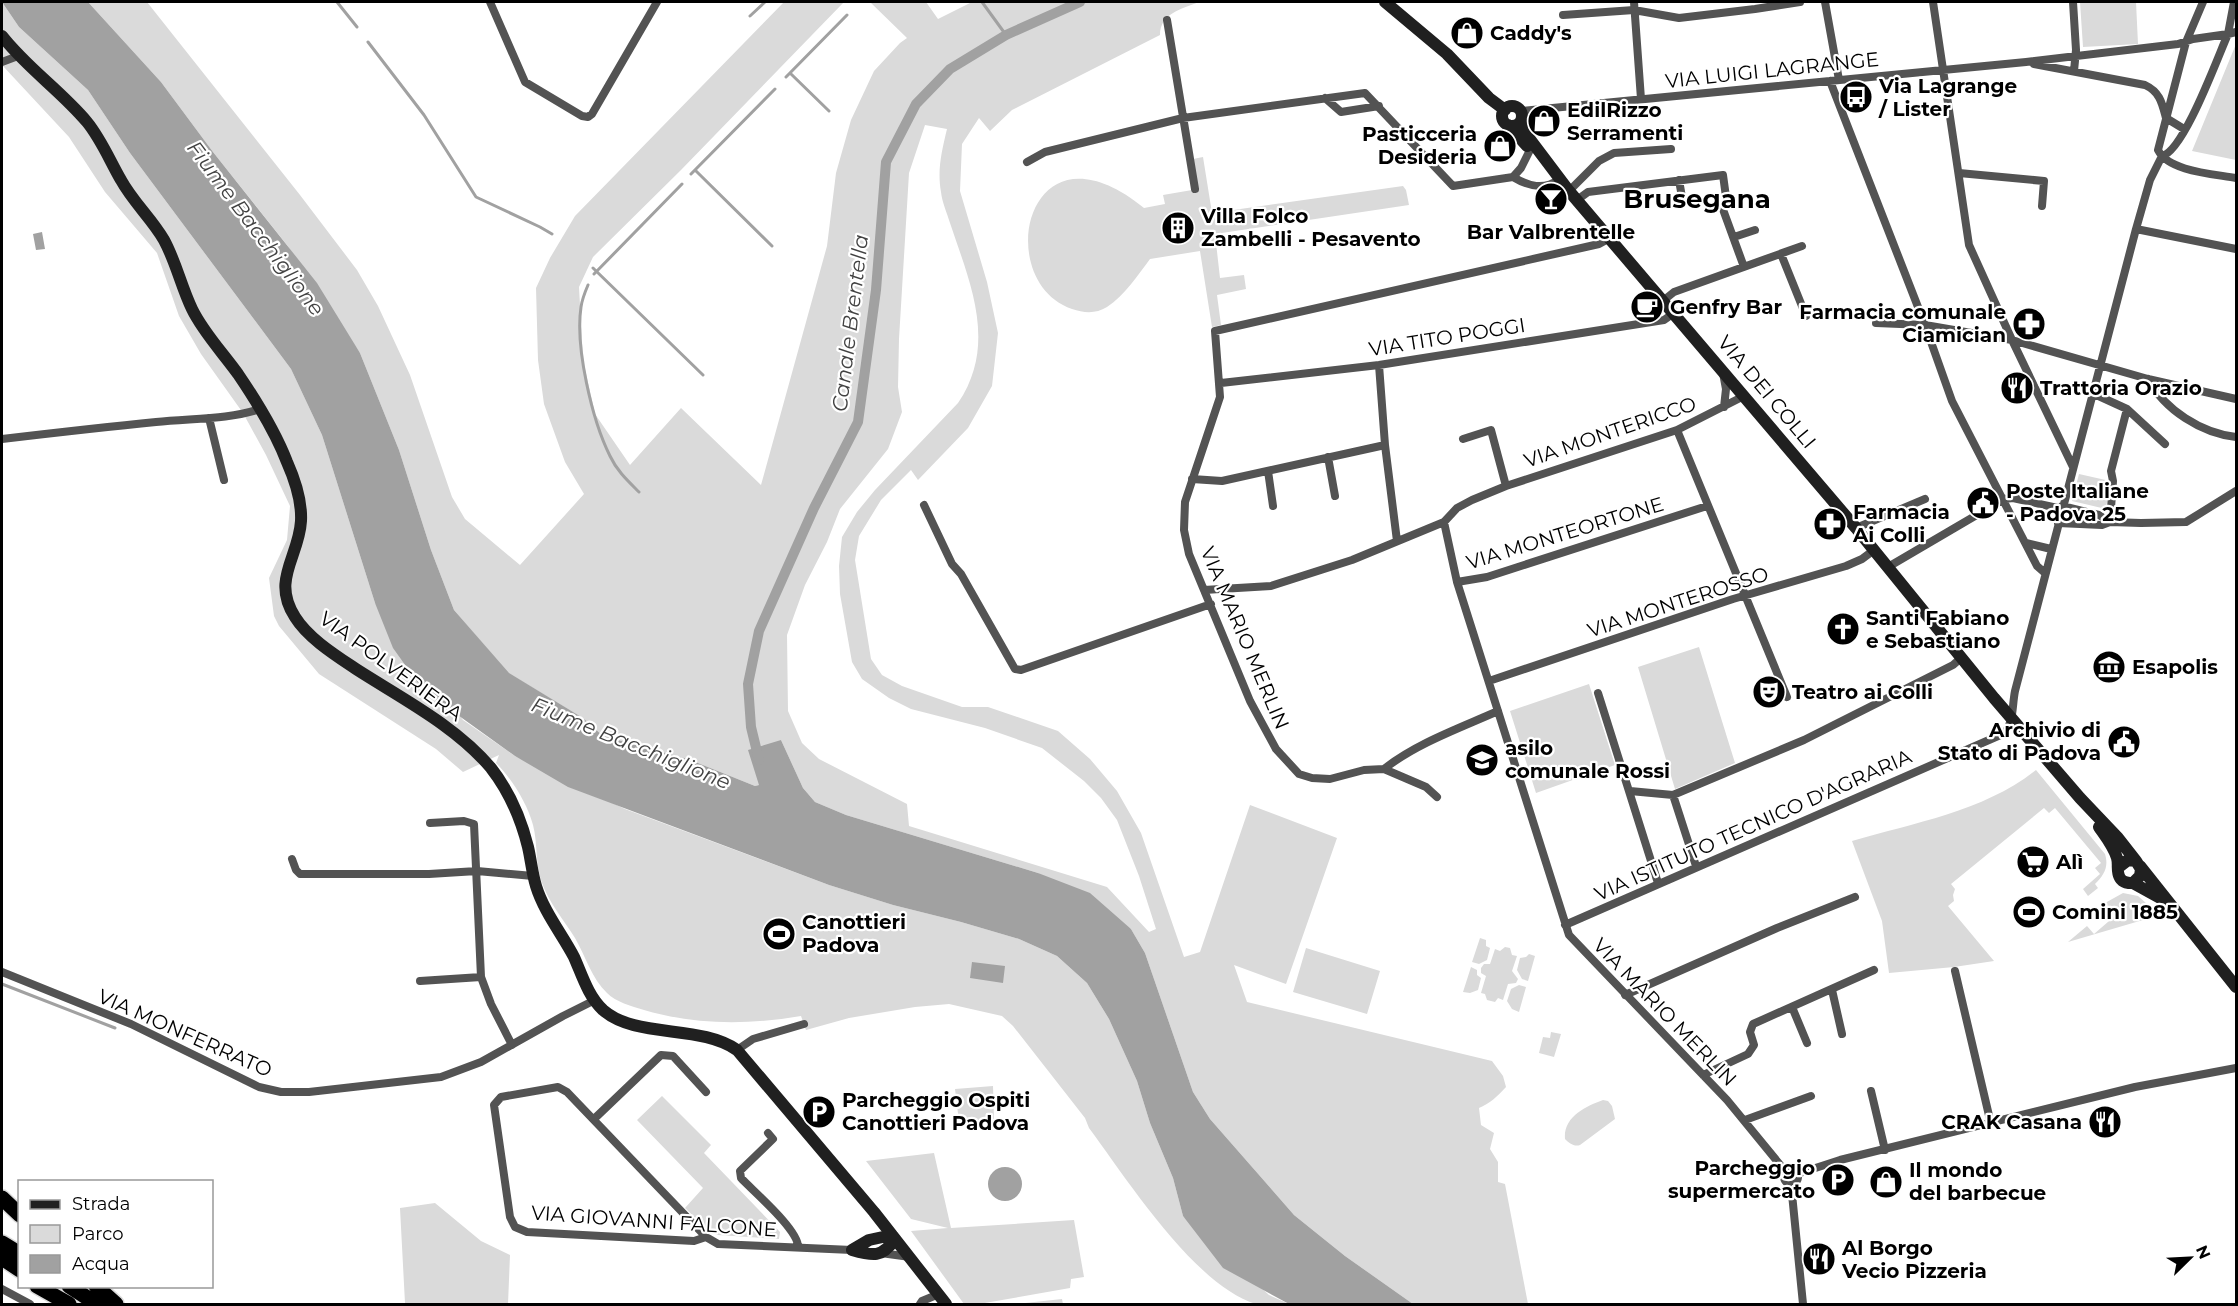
<svg xmlns="http://www.w3.org/2000/svg" width="2238" height="1306" font-family="Montserrat,sans-serif">
<style>
.green{fill:#dadada;fill-rule:evenodd}
.water{fill:#a1a1a1}
.lines{fill:none;stroke-linecap:round;stroke-linejoin:round}
.stream{stroke:#a1a1a1;stroke-width:3}
.canal{stroke:#a1a1a1;stroke-width:10}
.highway-casing{stroke:#dbdbdb;stroke-width:18}
.street{stroke:#535353;stroke-width:8}
.secondary{stroke:#202020;stroke-width:12}
.highway{stroke:#000;stroke-width:15}
.labels{text-anchor:middle;dominant-baseline:central;stroke-width:4.5;stroke-linejoin:round;paint-order:stroke}
.poi-label{font-size:20px;font-weight:bold;fill:#000;stroke:#fff;text-anchor:start}
.street-label{font-size:20px;fill:#000;stroke:#fff}
.water-label{font-size:21px;font-style:italic;fill:#424242;stroke:#fff}
.district-label{font-size:26px;font-weight:bold;fill:#000;stroke:#fff}
</style>
<rect width="100%" height="100%" fill="#fff"/>
<!-- green -->
<path class="green" d="M2 2 19 27 88 90 130 153 291 369 322 435 375 603 463 720 515 756 625 809 829 885 893 905 961 922 1019 939 1057 956 1087 983 1109 1019 1137 1081 1150 1123 1173 1178 1183 1216 1269 1295 1289 1304C1278 1304 1266 1306 1256 1304 1194 1285 1127 1179 1089 1128L1085 1118 1013 1026 1002 1016 949 1004 915 1007 849 1018 806 1030 801 1016C748 1025 695 1025 644 1010 631 1006 616 1002 607 993 592 979 585 955 575 938 564 920 549 903 542 883 535 865 538 844 533 825 527 803 512 779 496 763L499 755 463 772 436 749 319 674 279 626 274 616 269 578 287 540 290 506 266 455 243 413 201 354 179 316 157 253 105 192 69 137 2 65Z
M88 2H147L300 195 357 270 378 306 410 375 452 497 465 519 520 565 584 494 565 462 544 404 538 360 536 288 550 258 575 216 784 2H844L681 170 593 257 579 287 583 360 595 414 630 465 681 408 761 485 827 246 836 173 851 120 874 71 900 43 907 38 870 2H926L938 19 972 2H1199C1182 9 1160 13 1160 35L1012 110 990 131 979 118 962 144 960 191 987 282 998 333 992 386 968 428 918 480 911 470 881 500 859 536 855 560 871 659 882 675 902 686 962 707H988L1058 731 1090 759 1117 791 1141 833 1184 957 1200 952 1250 805 1337 838 1286 984 1234 965 1247 1002 1492 1061 1503 1076 1506 1087C1498 1096 1489 1104 1479 1108L1481 1125 1494 1133 1490 1149 1498 1162V1182L1505 1184 1528 1304H1413L1345 1256 1294 1215 1210 1119 1193 1092 1145 953 1131 929 1038 873 846 815 815 802 803 788 781 740 759 785 755 786 688 759 603 736 583 718 508 673 454 610 431 550 399 450 360 353 287 245 213 152 161 82ZM925 125 947 129C942 150 937 170 941 192 942 202 947 213 950 223 970 283 998 344 958 403L875 490 857 512 842 537 839 566 840 594 852 662 862 679 889 698 911 709 985 728 1042 748 1084 781 1101 798 1117 820 1139 876 1156 929 1149 932 1107 887 909 826 907 804 819 759 802 743 788 711 787 635 805 585 827 542 840 509 888 449 902 412 898 387 899 339 909 173Z
M2080 2H2136L2138 44 2083 47Z
M2236 44V160L2192 151Z
M1203 157 1212 213 1403 186 1406 190 1409 205 1215 234 1220 278 1244 275 1246 289 1217 295 1221 325 1212 327 1200 251 1150 259C1138 275 1125 295 1107 307 1096 314 1084 313 1072 309 991 281 1026 112 1144 208L1165 204 1163 195 1198 189 1193 159Z
M2079 474 2110 481 2106 509 2072 501Z
M1699 647 1735 763 1675 789 1638 667Z
M1589 684 1615 765 1536 793 1510 711Z
M2036 770 2105 854C2109 867 2104 875 2095 884L2098 888 2088 896 2083 889 2100 874 2095 868 2101 863 2055 808 2049 813 2044 808 1951 884 1955 889 1953 895 1954 901 1948 906 1994 961 1954 967 1889 973 1882 921 1852 841C1914 823 1985 811 2036 770Z
M2123 893 2138 896 2154 910 2143 920 2068 942 2087 926 2094 934 2116 915 2105 903Z
M1480 938 1486 940V946L1490 948 1487 960 1479 964 1472 962Z
M1505 947 1510 948 1512 955 1517 956 1512 971 1518 979 1516 983 1508 984 1503 1000 1498 998 1495 1002 1487 1000 1485 994 1481 993 1486 976 1481 973V968L1484 964H1490L1495 949 1500 951Z
M1306 948 1380 971 1367 1014 1293 992Z
M1529 954 1535 956 1528 981 1522 979 1517 970 1520 958 1526 957Z
M1471 967 1477 970V975L1481 978 1478 990 1470 993 1463 992Z
M1519 985 1526 987 1519 1012 1512 1009 1507 1001 1511 989Z
M1551 1032 1561 1034 1554 1057 1539 1053 1543 1037 1550 1038Z
M993 1086 994 1119 959 1122 955 1089Z
M662 1096 711 1145 704 1153 780 1232 779 1239 718 1235 710 1232 685 1208 703 1188 637 1120Z
M1603 1100 1608 1101 1612 1106 1615 1119 1580 1145C1574 1147 1569 1143 1565 1139 1563 1117 1586 1106 1603 1100Z
M934 1153 951 1228 1074 1220 1084 1277 1071 1279 1070 1288 979 1304H964L911 1231 948 1228 911 1219 866 1161Z
M435 1203 481 1241 510 1255 508 1304 405 1303 400 1208Z
M1062 1299 1063 1304H1015Z"/>
<!-- water -->
<path class="water" d="M2 2H88L161 82 213 152 317 283 360 353 399 450 431 550 454 610 509 673 583 718 603 736 688 759 755 786 759 785 748 750 781 740 803 788 815 802 846 815 1038 873 1090 893 1131 929 1145 953 1193 1092 1210 1119 1294 1215 1345 1256 1413 1304H1289L1223 1268 1183 1216 1173 1178 1150 1123 1137 1081 1109 1019 1087 983 1057 956 1019 939 961 922 893 905 829 885 568 787 515 756 423 690 393 648 375 603 322 435 291 369 130 153 88 90 19 27Z
M42 232 45 249 36 250 33 234Z
M972 962 1005 966 1003 983 970 978Z
M988 1184a17 17 0 1 1 34 0a17 17 0 1 1-34 0Z"/>
<g class="lines">
<!-- stream -->
<path class="stream" d="M337 2 357 27
M982 2 1006 35
M750 16 765 2
M368 42 424 115 476 197 540 227 552 234
M790 73 829 111
M786 77 847 15
M695 170 772 246
M691 174 775 89
M593 268 703 375
M594 274 682 184
M588 285C585 292 582 300 581 307 575 347 592 420 610 456 617 471 628 481 639 492
M2 984 115 1028"/>
<!-- canal -->
<path class="canal" d="M759 760 751 727 748 684 759 631 814 508 858 422 876 290 886 162 916 104 950 69 1006 35 1080 2"/>
<defs>
<path id="highway" d="M2 1198 20 1215
M2 1243 20 1254
M2 1258 20 1270
M37 1286 69 1304
M69 1286 97 1304
M96 1286 116 1304"/>
</defs>
<!-- highway casing -->
<use href="#highway" class="highway-casing"/>
<!-- street -->
<path class="street" d="M490 2 525 82 582 116 588 117 592 114 657 2
M1634 2 1641 99
M1825 2 1839 80
M1933 2 1969 245 2012 340 2073 467
M2073 2 2076 50 2074 71
M2203 2 2186 42 2158 150C2169 172 2215 174 2236 178
M2234 2 2228 34 2236 32
M1563 15 1634 10 1679 18 1755 9 1800 2
M1167 20 1195 189
M2 62 18 56
M2034 64 2145 85C2160 92 2162 103 2166 118L2184 129
M1830 81 1925 325 1952 401 2037 566 2045 573
M1325 98 1341 112 1379 106
M1521 111 2026 62 2178 44 2193 39 2228 34C2218 56 2184 151 2162 156
M1530 150 1521 168 1513 177C1528 186 1544 191 1559 179
M1027 162 1045 152 1183 118 1365 93 1453 186 1513 177
M1959 173 2044 181 2042 206
M1679 180 1683 203
M1569 191 1599 161 1614 153 1671 149
M1577 200 1588 192 1723 175 1726 197
M1721 204 1744 267
M2136 229 2236 249
M1734 237 1755 230
M1781 254 1806 316
M1664 300 1674 292 1802 246
M1876 323 1925 325 2012 340 2148 379 2236 399
M1379 365 1385 445 1397 541
M1723 373 1726 389 1724 407
M2148 379C2165 410 2201 433 2236 437
M1221 383 1379 365 1664 320 1674 313
M2092 393 2127 409 2165 444
M209 418 224 480
M1677 430 1787 697
M2 439C53 433 105 427 156 422 191 418 227 420 260 409
M1463 439 1491 430 1506 486
M1328 457 1335 496
M1268 471 1273 506
M1192 479 1222 481 1385 445
M924 505 952 564 961 574 1015 669 1021 670 1211 604
M2062 506 2099 515 2110 522
M1444 522 1457 582 1569 935 1727 1100 1786 1172
M2110 522 2113 481 2111 471 2127 409
M2058 523 2102 525 2110 522 2141 523 2186 522 2236 491
M1856 528 1925 499
M2026 543 2051 549
M1888 567 2004 499 2013 498 2062 509
M1457 582 1487 577 1707 506
M1204 590 1271 586 1352 560 1444 522 1457 508 1472 500 1506 486 1677 430 1744 396
M1489 681 1733 599 1846 566 1862 559 1874 550
M1598 693 1658 883
M1384 769C1417 743 1460 728 1498 711
M1630 791 1673 795 1804 740 1953 665 1961 658
M1673 795 1696 866
M1437 797 1426 787 1384 769 1364 770 1330 779 1312 778 1299 774 1276 749 1250 701 1189 554 1184 530 1185 502 1220 397 1215 331 1599 244 1610 238
M430 823 464 821 474 824 481 977 491 1004 512 1045
M292 859 296 870 300 874H429L477 871 533 876
M1565 925 2005 733C2014 720 2012 706 2015 691L2136 229 2150 180 2162 156
M1955 971 1991 1124
M2 972 131 1024 259 1087 281 1092H309L441 1077 481 1062 563 1016 595 1000
M420 981 481 977
M1832 990 1842 1034
M1625 995 1777 928 1855 897
M1792 1007 1807 1043
M737 1050 753 1039 804 1024
M1703 1075 1748 1054 1754 1045 1750 1032 1753 1024 1874 970
M1871 1091 1885 1150
M594 1119 661 1055 673 1056 706 1092
M1745 1120 1811 1096
M768 1133 773 1139 740 1171 741 1178C753 1191 799 1230 798 1247
M1784 1177a7 7 0 1 1 14 0a7 7 0 1 1-14 0Z
M1797 1174 1840 1160 2135 1087 2236 1068
M1791 1184 1803 1304
M706 1237 567 1092 558 1087 501 1097 494 1105 510 1217 515 1227 527 1232 694 1241 706 1237 718 1244 852 1250
M881 1253 910 1257
M2 1289 30 1304
M920 1304 922 1301 939 1294"/>
<!-- secondary -->
<path class="secondary" d="M1385 2 1447 54 1489 98 1505 110
M2 36C27 68 61 91 87 122 101 139 110 161 121 180 133 202 152 219 164 240 176 262 181 286 192 309 203 332 223 353 238 374 257 402 275 431 287 462 295 480 302 501 301 521 299 557 271 580 295 617 308 638 335 655 356 669 401 698 456 726 491 768 509 791 521 819 528 847 531 860 532 873 536 886 544 912 562 934 574 957 582 975 588 996 603 1010 636 1039 700 1024 737 1050L874 1212 946 1304
M1502 116a10 10 0 1 1 20 0a10 10 0 1 1-20 0Z
M1521 121 1526 134 1569 191 1856 528 1994 698 2080 798 2118 838 2136 861
M1508 125 1527 146
M2099 827C2106 837 2114 847 2117 858 2119 864 2116 872 2120 878 2123 883 2128 883 2133 883L2140 876 2141 869 2136 861 2128 860 2119 867
M2140 866 2236 987
M2133 883 2162 899
M852 1250C873 1256 882 1258 895 1239
M852 1250 869 1240 892 1235"/>
<!-- highway -->
<use href="#highway" class="highway"/>
</g>
<!-- icons -->
<defs>
<symbol id="shop-disc" viewBox="-11 -11 22 22"><circle r="9.5" fill="#000" stroke="#fff"/><path d="M-5-2.5h2.3a2.7 3.5 0 0 1 5.4 0H5L5.5 6h-11ZM-1.5-2.5h3a1.5 2.3 0 0 0-3 0Z" fill="#fff"/></symbol>
<symbol id="bus-disc" viewBox="-11 -11 22 22"><circle r="9.5" fill="#000" stroke="#fff"/><path d="M-5-6H5V4H4V6H2V4H-2V6H-4V4H-5ZM-3.5-4V0h7V-4ZM-3.5 1.2v1.5H-2V1.2ZM2 1.2v1.5H3.5V1.2Z" fill="#fff"/></symbol>
<symbol id="bar-disc" viewBox="-11 -11 22 22"><circle r="9.5" fill="#000" stroke="#fff"/><path d="M-6-5H6L.8 .8V4.5H3.5V6h-7V4.5H-.8V.8Z" fill="#fff"/></symbol>
<symbol id="building-disc" viewBox="-11 -11 22 22"><circle r="9.5" fill="#000" stroke="#fff"/><path d="M-4-6H4V6H1V3H-1V6H-4ZM-2.5-4.3h1.7v1.8h-1.7ZM.8-4.3h1.7v1.8H.8ZM-2.5-1h1.7V.8h-1.7ZM.8-1h1.7V.8H.8Z" fill="#fff"/></symbol>
<symbol id="cafe-disc" viewBox="-11 -11 22 22"><circle r="9.5" fill="#000" stroke="#fff"/><path d="M-5.5-4.5H6V0H3Q3 3.5 0 3.5H-2.5Q-5.5 3.5-5.5 0ZM3-3.2v2h1.7v-2ZM-6 4.5H4V6H-6Z" fill="#fff"/></symbol>
<symbol id="pharmacy-disc" viewBox="-11 -11 22 22"><circle r="9.5" fill="#000" stroke="#fff"/><path d="M-2-6h4v4h4v4h-4v4h-4v-4h-4v-4h4Z" fill="#fff"/></symbol>
<symbol id="restaurant-disc" viewBox="-11 -11 22 22"><circle r="9.5" fill="#000" stroke="#fff"/><path d="M-5-6h1v4h1v-4h1v4h1v-4h1v5L-1.5 .5V6h-2V.5L-5-1ZM5-6V6H3V1.5H1.5Q1.5-4 5-6Z" fill="#fff"/></symbol>
<symbol id="civic-disc" viewBox="-11 -11 22 22"><circle r="9.5" fill="#000" stroke="#fff"/><path d="M-.6-6.5H3V-4.5H.6V-3L4-1V1h2V6H-6V1h2V-1L-.6-3ZM-1.2 2.5V6h2.4V2.5Z" fill="#fff"/></symbol>
<symbol id="church-disc" viewBox="-11 -11 22 22"><circle r="9.5" fill="#000" stroke="#fff"/><path d="M-1.2-6h2.4v3.5h3.3v2.4h-3.3V6h-2.4V-.1h-3.3v-2.4h3.3Z" fill="#fff"/></symbol>
<symbol id="museum-disc" viewBox="-11 -11 22 22"><circle r="9.5" fill="#000" stroke="#fff"/><path d="M0-6L6-3V-2H-6V-3ZM-5-1h2V3h-2ZM-1-1h2V3h-2ZM3-1h2V3H3ZM-6 4H6V6H-6Z" fill="#fff"/></symbol>
<symbol id="theatre-disc" viewBox="-11 -11 22 22"><circle r="9.5" fill="#000" stroke="#fff"/><path d="M-5-5.5Q0-4 5-5.5V0Q5 5 0 6Q-5 5-5 0ZM-3.3-2.5H-1v1.5H-3.3ZM1-2.5H3.3v1.5H1ZM-2.8 1Q0 5.5 2.8 1Z" fill="#fff"/></symbol>
<symbol id="school-disc" viewBox="-11 -11 22 22"><circle r="9.5" fill="#000" stroke="#fff"/><path d="M0-5L7-2L0 1L-7-2ZM-4 1L0 2.5L4 1V4Q0 6-4 4Z" fill="#fff"/></symbol>
<symbol id="supermarket-disc" viewBox="-11 -11 22 22"><circle r="9.5" fill="#000" stroke="#fff"/><path d="M-6-5.5h2.5l.6 2H6L4.5 2H-2.5L-4.4-4H-6ZM-1.5 3.2a1.3 1.3 0 1 0 .1 0ZM3 3.2a1.3 1.3 0 1 0 .1 0Z" fill="#fff"/></symbol>
<symbol id="stadium-disc" viewBox="-11 -11 22 22"><circle r="9.5" fill="#000" stroke="#fff"/><path d="M0-5a6.5 5 0 1 0 0 10a6.5 5 0 1 0 0-10ZM-3.5-1.8h7v3.6h-7Z" fill="#fff"/></symbol>
<symbol id="parking-disc" viewBox="-11 -11 22 22"><circle r="9.5" fill="#000" stroke="#fff"/><path d="M-3.5-5.5H1a3.5 3.5 0 0 1 0 7H-1V5.5H-3.5ZM-1-3.4V-.6H.8a1.4 1.4 0 0 0 0-2.8Z" fill="#fff"/></symbol>
</defs>
<g fill-rule="evenodd">
<use href="#shop-disc" x="1448" y="14" width="38" height="38"/>
<use href="#bus-disc" x="1837" y="78" width="38" height="38"/>
<use href="#shop-disc" x="1525" y="102" width="38" height="38"/>
<use href="#shop-disc" x="1481" y="127" width="38" height="38"/>
<use href="#bar-disc" x="1532" y="180" width="38" height="38"/>
<use href="#building-disc" x="1159" y="209" width="38" height="38"/>
<use href="#cafe-disc" x="1628" y="288" width="38" height="38"/>
<use href="#pharmacy-disc" x="2010" y="305" width="38" height="38"/>
<use href="#restaurant-disc" x="1998" y="369" width="38" height="38"/>
<use href="#civic-disc" x="1964" y="484" width="38" height="38"/>
<use href="#pharmacy-disc" x="1811" y="505" width="38" height="38"/>
<use href="#church-disc" x="1824" y="610" width="38" height="38"/>
<use href="#museum-disc" x="2090" y="648" width="38" height="38"/>
<use href="#theatre-disc" x="1750" y="673" width="38" height="38"/>
<use href="#civic-disc" x="2105" y="723" width="38" height="38"/>
<use href="#school-disc" x="1463" y="741" width="38" height="38"/>
<use href="#supermarket-disc" x="2014" y="843" width="38" height="38"/>
<use href="#stadium-disc" x="2010" y="893" width="38" height="38"/>
<use href="#stadium-disc" x="760" y="915" width="38" height="38"/>
<use href="#parking-disc" x="800" y="1093" width="38" height="38"/>
<use href="#restaurant-disc" x="2086" y="1103" width="38" height="38"/>
<use href="#parking-disc" x="1819" y="1161" width="38" height="38"/>
<use href="#shop-disc" x="1867" y="1163" width="38" height="38"/>
<use href="#restaurant-disc" x="1800" y="1240" width="38" height="38"/>
</g>
<g class="labels">
<!-- poi labels -->
<g class="poi-label">
<text x="1490" y="33">Caddy's</text>
<text x="1879" y="86">Via Lagrange<tspan x="1879" dy="23">/ Lister</tspan></text>
<text x="1567" y="110">EdilRizzo<tspan x="1567" dy="23">Serramenti</tspan></text>
<text x="1477" y="134" text-anchor="end">Pasticceria<tspan x="1477" dy="23">Desideria</tspan></text>
<text x="1201" y="216">Villa Folco<tspan x="1201" dy="23">Zambelli - Pesavento</tspan></text>
<text x="1551" y="232" text-anchor="middle">Bar Valbrentelle</text>
<text x="1670" y="307">Genfry Bar</text>
<text x="2006" y="312" text-anchor="end">Farmacia comunale<tspan x="2006" dy="23">Ciamician</tspan></text>
<text x="2040" y="388">Trattoria Orazio</text>
<text x="2006" y="491">Poste Italiane<tspan x="2006" dy="23">- Padova 25</tspan></text>
<text x="1853" y="512">Farmacia<tspan x="1853" dy="23">Ai Colli</tspan></text>
<text x="1866" y="618">Santi Fabiano<tspan x="1866" dy="23">e Sebastiano</tspan></text>
<text x="2132" y="667">Esapolis</text>
<text x="1792" y="692">Teatro ai Colli</text>
<text x="2101" y="730" text-anchor="end">Archivio di<tspan x="2101" dy="23">Stato di Padova</tspan></text>
<text x="1505" y="748">asilo<tspan x="1505" dy="23">comunale Rossi</tspan></text>
<text x="2056" y="862">Alì</text>
<text x="2052" y="912">Comini 1885</text>
<text x="802" y="922">Canottieri<tspan x="802" dy="23">Padova</tspan></text>
<text x="842" y="1100">Parcheggio Ospiti<tspan x="842" dy="23">Canottieri Padova</tspan></text>
<text x="2082" y="1122" text-anchor="end">CRAK Casana</text>
<text x="1815" y="1168" text-anchor="end">Parcheggio<tspan x="1815" dy="23">supermercato</tspan></text>
<text x="1909" y="1170">Il mondo<tspan x="1909" dy="23">del barbecue</tspan></text>
<text x="1842" y="1248">Al Borgo<tspan x="1842" dy="23">Vecio Pizzeria</tspan></text>
</g>
<!-- street labels -->
<g class="street-label">
<text transform="translate(1772 70) rotate(-6)">VIA LUIGI LAGRANGE</text>
<text transform="translate(1447 337) rotate(-9)">VIA TITO POGGI</text>
<text transform="translate(1767 392) rotate(50)">VIA DEI COLLI</text>
<text transform="translate(1610 432) rotate(-19)">VIA MONTERICCO</text>
<text transform="translate(1565 533) rotate(-17)">VIA MONTEORTONE</text>
<text transform="translate(1678 602) rotate(-18)">VIA MONTEROSSO</text>
<text transform="translate(1245 638) rotate(67)">VIA MARIO MERLIN</text>
<text transform="translate(391 666) rotate(36)">VIA POLVERIERA</text>
<text transform="translate(1753 825) rotate(-24)">VIA ISTITUTO TECNICO D'AGRARIA</text>
<text transform="translate(1665 1012) rotate(46)">VIA MARIO MERLIN</text>
<text transform="translate(185 1033) rotate(24)">VIA MONFERRATO</text>
<text transform="translate(654 1221) rotate(4)">VIA GIOVANNI FALCONE</text>
</g>
<!-- water labels -->
<g class="water-label">
<text transform="translate(256 228) rotate(53)">Fiume Bacchiglione</text>
<text transform="translate(850 323) rotate(-83)">Canale Brentella</text>
<text transform="translate(631 743) rotate(22)">Fiume Bacchiglione</text>
</g>
<!-- district labels -->
<g class="district-label">
<text x="1697" y="199">Brusegana</text>
</g>
</g>
<!-- border -->
<rect width="2238" height="1306" fill="none" stroke="#000000" stroke-width="6"/>
<!-- legend -->
<rect x="18" y="1180" width="195" height="108" fill="#ffffff" stroke="#999999" stroke-width="1.5"/>
<rect x="30" y="1200" width="30" height="9" fill="#202020" stroke="#999999" stroke-width="1.5"/>
<text x="72" y="1210" font-size="18" fill="#000000">Strada</text>
<rect x="30" y="1225" width="30" height="18" fill="#dadada" stroke="#999999" stroke-width="1.5"/>
<text x="72" y="1240" font-size="18" fill="#000000">Parco</text>
<rect x="30" y="1255" width="30" height="18" fill="#a1a1a1" stroke="#999999" stroke-width="1.5"/>
<text x="72" y="1270" font-size="18" fill="#000000">Acqua</text>
<!-- north arrow -->
<g transform="translate(2190 1258) rotate(66)" stroke="#ffffff" stroke-width="4.5" paint-order="stroke">
<path d="M0-4.5L10 22L0 15L-10 22Z" fill="#000000"/>
<text y="-9" font-size="16" font-weight="bold" text-anchor="middle" fill="#000000">N</text>
</g>
</svg>
